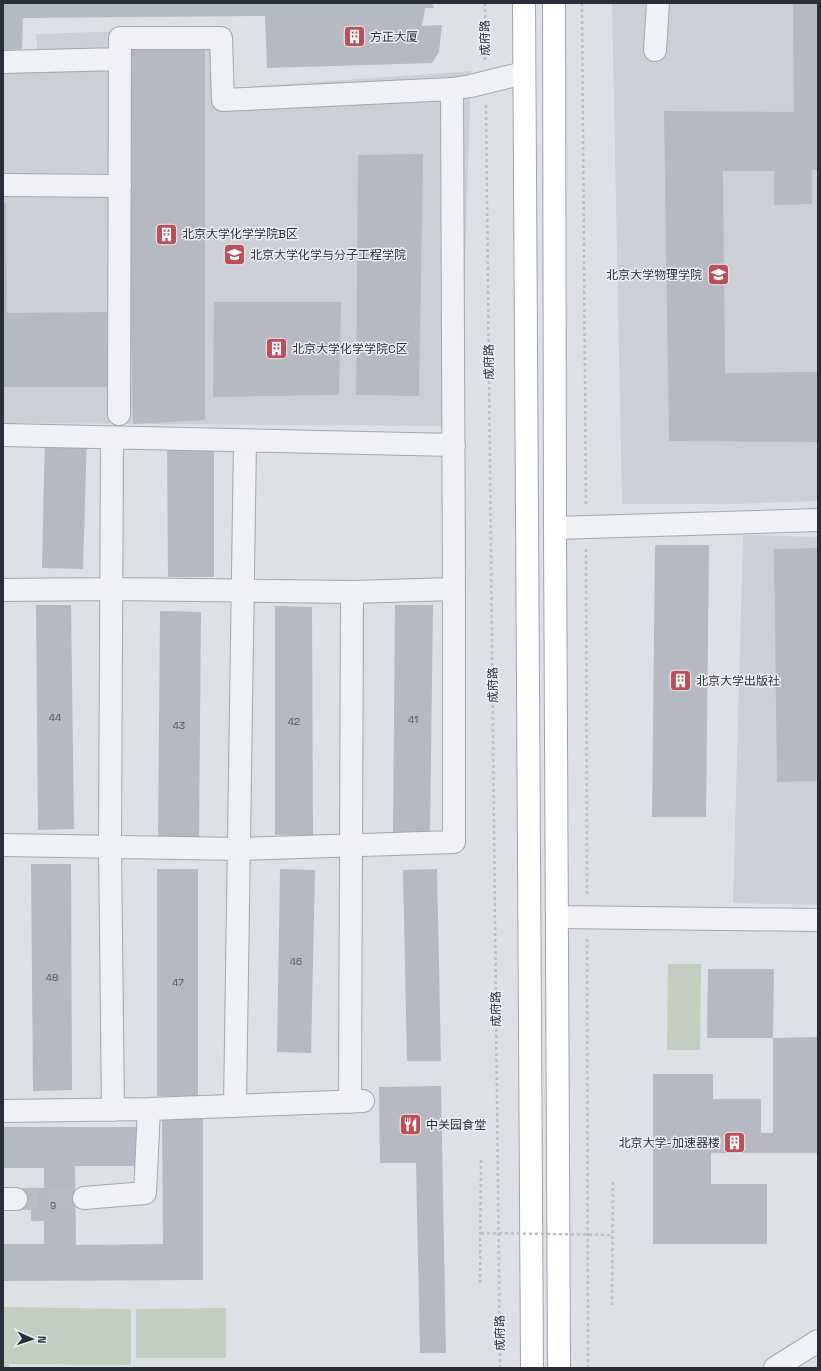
<svg xmlns="http://www.w3.org/2000/svg" width="821" height="1371" font-family="'Space Grotesk','Noto Sans SC',sans-serif">
<style>
.built{fill:#cccfd6}
.green{fill:#c2cebf}
.building{fill:#b5b9c1}
.lines{fill:none;stroke-linecap:round;stroke-linejoin:round}
.minor-tunnel{stroke:#b9bcc3;stroke-width:22;stroke-dasharray:22 11;stroke-linecap:butt}
.minor-casing{stroke:#a3a7ae;stroke-width:24}
.major-casing{stroke:#9ea4af;stroke-width:24}
.path{stroke:#bbbec4;stroke-width:2.5;stroke-dasharray:3 3;stroke-linecap:butt}
.minor{stroke:#eff1f4;stroke-width:22}
.major{stroke:#fff;stroke-width:22}
.path-bridge{stroke:#bbbec4;stroke-width:2.5;stroke-dasharray:3 3;stroke-linecap:butt}
.labels{text-anchor:middle;dominant-baseline:central;stroke-width:3;stroke-linejoin:round;paint-order:stroke}
.number-label{font-size:10px;fill:#4b515c}
.poi-label{font-size:12px;fill:#282e3a;stroke:#eceff3;text-anchor:start}
.street-label{font-size:12px;fill:#282e3a;stroke:#eceff3}
</style>
<rect width="100%" height="100%" fill="#dde0e5"/>
<!-- built -->
<path class="built" d="M612 3H818V501L738 504H622Z
M230 28 232 88 471 71 460 426 3 423V61L38 60 36 34Z
M743 535 818 537V905L733 903Z"/>
<!-- green -->
<path class="green" d="M668 964H701L700 1050H667Z
M3 1307 131 1309V1365L9 1364V1368H3Z
M226 1308V1358H136V1309Z"/>
<!-- building -->
<path class="building" d="M3 3H432L434 8H425L422 26 442 25 439 52 432 63 267 68 265 16 23 18 22 49 3 50Z
M793 3H818V170H812V204L774 205V171H723L725 373 818 372V442L669 441 664 111 794 112Z
M125 45 205 48V420L133 424Z
M423 154 419 396 356 395 358 155Z
M3 203H6L7 313 111 312V387H3Z
M214 302H341L339 395 213 397Z
M45 434 87 435 83 569 42 568Z
M167 442H214V577H168Z
M655 545H709L706 817H652Z
M818 548V781L777 782 774 549Z
M36 605H71L74 829 38 830Z
M395 605H433L430 834 393 833Z
M275 606 312 607 313 835H275Z
M160 611 201 612 199 840 158 839Z
M31 864H71L72 1090 33 1091Z
M157 869H198V1096H157Z
M280 869 315 870 311 1053 277 1052Z
M437 869 441 1061H407L403 870Z
M708 969H774L773 1038 818 1037V1153H711V1184H767V1244H653V1074H713V1099H761V1133H773V1038H707Z
M441 1086 446 1353H420L416 1163H380L379 1087Z
M162 1119H203V1280L3 1281V1244H44V1221H31V1188H44V1168H3V1127H141V1166H75L76 1245 163 1244Z"/>
<g class="lines">
<!-- minor-tunnel -->
<path class="minor-tunnel" d="M16 1199 84 1198"/>
<defs>
<path id="minor" d="M655 50 658 3
M3 62 120 59
M3 185 120 186
M119 414 120 38H221L223 100 452 89 471 86 524 73
M3 435 454 445
M112 438 110 846 113 1110
M555 528 818 520
M3 590 112 589 352 592 454 589
M3 845 239 849 454 842V589L452 89
M557 917 818 920
M350 1102 352 592
M235 1106 245 441
M3 1111 149 1109 363 1101
M84 1198 145 1193 149 1109
M3 1199H16
M775 1368 818 1341"/>
<path id="major" d="M524 3 532 1368
M554 3 555 528 559 1368"/>
</defs>
<!-- minor casing -->
<use href="#minor" class="minor-casing"/>
<!-- major casing -->
<use href="#major" class="major-casing"/>
<!-- path -->
<path class="path" d="M485 3V60
M582 3 586 506
M486 105 500 1368
M586 549 587 896
M587 939 588 1368
M480 1283 481 1157
M612 1305 613 1180"/>
<!-- minor -->
<use href="#minor" class="minor"/>
<!-- major -->
<use href="#major" class="major"/>
<!-- path-bridge -->
<path class="path-bridge" d="M481 1233 613 1235"/>
</g>
<!-- icons -->
<defs>
<symbol id="building-square" viewBox="-11 -11 22 22"><rect x="-9" y="-9" width="18" height="18" rx="4" fill="#be4f59" stroke="#eceff3"/><path d="M-4-6H4V6H1V3H-1V6H-4ZM-2.5-4.3h1.7v1.8h-1.7ZM.8-4.3h1.7v1.8H.8ZM-2.5-1h1.7V.8h-1.7ZM.8-1h1.7V.8H.8Z" fill="#fff"/></symbol>
<symbol id="university-square" viewBox="-11 -11 22 22"><rect x="-9" y="-9" width="18" height="18" rx="4" fill="#be4f59" stroke="#eceff3"/><path d="M0-5L7-2L0 1L-7-2ZM-4 1L0 2.5L4 1V4Q0 6-4 4Z" fill="#fff"/></symbol>
<symbol id="restaurant-square" viewBox="-11 -11 22 22"><rect x="-9" y="-9" width="18" height="18" rx="4" fill="#be4f59" stroke="#eceff3"/><path d="M-5-6h1v4h1v-4h1v4h1v-4h1v5L-1.5 .5V6h-2V.5L-5-1ZM5-6V6H3V1.5H1.5Q1.5-4 5-6Z" fill="#fff"/></symbol>
</defs>
<g fill-rule="evenodd">
<use href="#building-square" x="342" y="24" width="25" height="25"/>
<use href="#building-square" x="154" y="222" width="25" height="25"/>
<use href="#university-square" x="222" y="242" width="25" height="25"/>
<use href="#university-square" x="706" y="262" width="25" height="25"/>
<use href="#building-square" x="264" y="336" width="25" height="25"/>
<use href="#building-square" x="668" y="668" width="25" height="25"/>
<use href="#restaurant-square" x="398" y="1112" width="25" height="25"/>
<use href="#building-square" x="722" y="1130" width="25" height="25"/>
</g>
<g class="labels">
<!-- number labels -->
<g class="number-label">
<text x="55" y="717">44</text>
<text x="413" y="719">41</text>
<text x="294" y="721">42</text>
<text x="179" y="725">43</text>
<text x="296" y="961">46</text>
<text x="52" y="977">48</text>
<text x="178" y="982">47</text>
<text x="53" y="1205">9</text>
</g>
<!-- poi labels -->
<g class="poi-label">
<text x="370" y="37">方正大厦</text>
<text x="182" y="234">北京大学化学学院B区</text>
<text x="250" y="255">北京大学化学与分子工程学院</text>
<text x="702" y="275" text-anchor="end">北京大学物理学院</text>
<text x="292" y="349">北京大学化学学院C区</text>
<text x="696" y="681">北京大学出版社</text>
<text x="426" y="1125">中关园食堂</text>
<text x="720" y="1143" text-anchor="end">北京大学-加速器楼</text>
</g>
<!-- street labels -->
<g class="street-label">
<text transform="translate(485 38) rotate(-91)">成府路</text>
<text transform="translate(489 362) rotate(-91)">成府路</text>
<text transform="translate(493 685) rotate(-91)">成府路</text>
<text transform="translate(496 1009) rotate(-91)">成府路</text>
<text transform="translate(500 1333) rotate(-91)">成府路</text>
</g>
</g>
<!-- border -->
<rect width="821" height="1371" fill="none" stroke="#282e3a" stroke-width="8"/>
<!-- north arrow -->
<g transform="translate(32 1339) rotate(93)" stroke="#eceff3" stroke-width="3" paint-order="stroke">
<path d="M0-3L7 15L0 10L-7 15Z" fill="#282e3a"/>
<text y="-6" font-size="11" font-weight="bold" text-anchor="middle" fill="#282e3a">N</text>
</g>
</svg>
